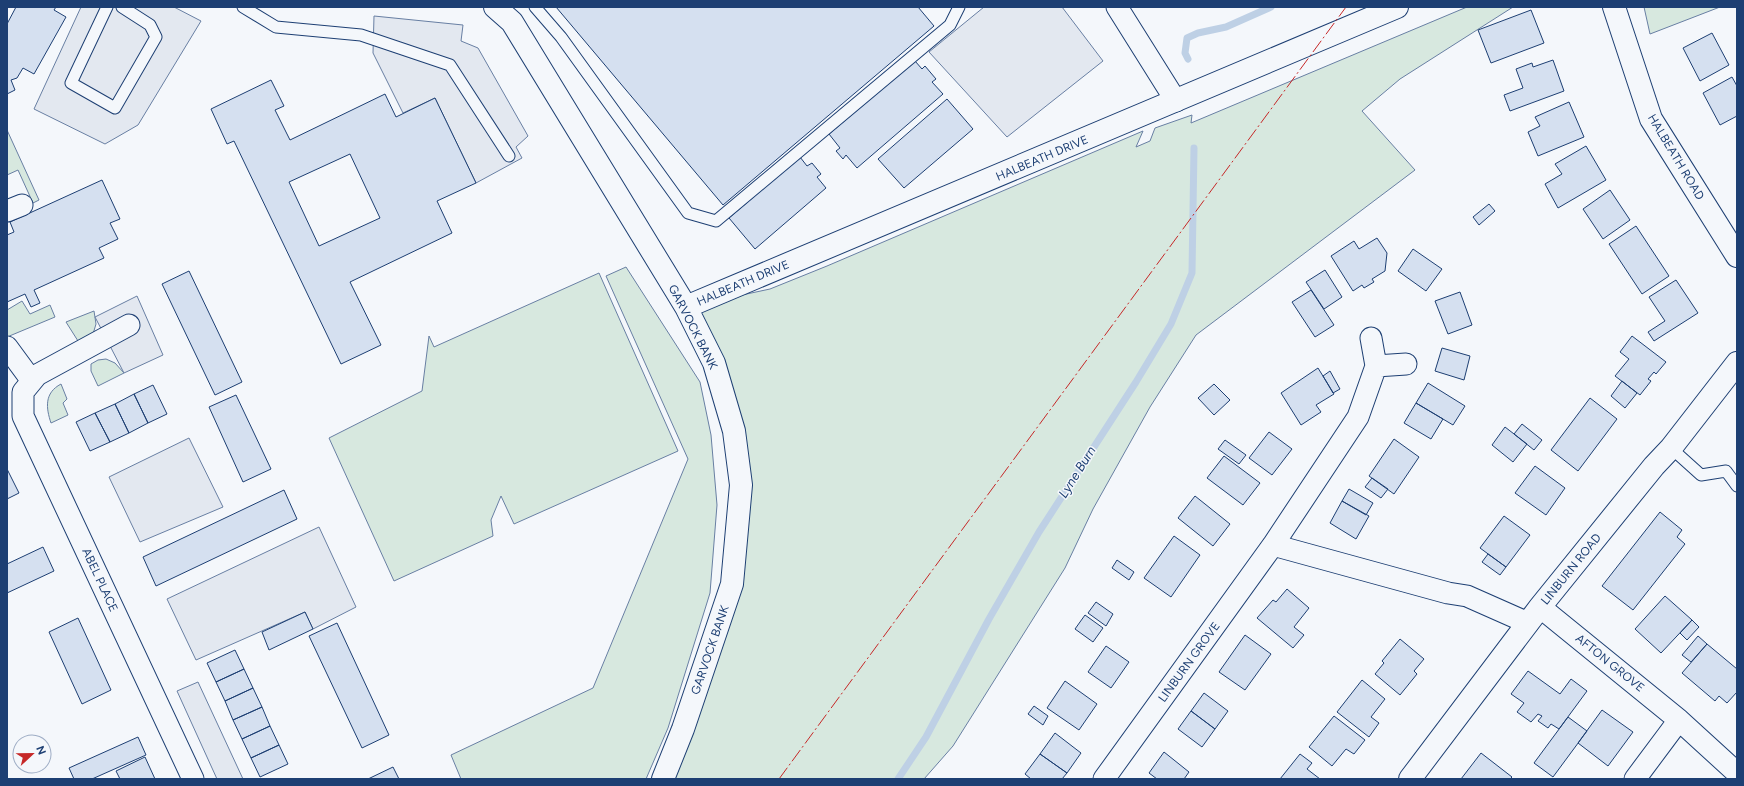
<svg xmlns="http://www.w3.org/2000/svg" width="1744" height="786" font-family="Figtree,sans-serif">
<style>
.green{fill:#d7e8df;stroke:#687fa3}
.parking{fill:#e3e8f0;stroke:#687fa3}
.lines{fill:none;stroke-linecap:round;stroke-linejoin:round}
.stream{stroke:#bed0e5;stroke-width:7}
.building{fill:#d5e0f0;stroke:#1d3f73;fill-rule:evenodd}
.lane-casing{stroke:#1d3f73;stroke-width:13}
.street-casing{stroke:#1d3f73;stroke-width:23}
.secondary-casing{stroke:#1d3f73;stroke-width:24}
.primary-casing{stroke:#1d3f73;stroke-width:24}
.lane{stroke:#f4f7fb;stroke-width:11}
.street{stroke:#f4f7fb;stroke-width:21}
.secondary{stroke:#f4f7fb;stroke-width:22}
.primary{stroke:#f4f7fb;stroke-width:22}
.power{stroke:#c62828;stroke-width:1;stroke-dasharray:14 3 2 3;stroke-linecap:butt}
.labels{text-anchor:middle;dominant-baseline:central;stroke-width:3;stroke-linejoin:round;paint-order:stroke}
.street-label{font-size:12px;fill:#1d3f73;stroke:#f4f7fb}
.water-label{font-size:13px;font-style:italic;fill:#1d3f73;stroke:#f4f7fb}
</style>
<rect width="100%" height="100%" fill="#f4f7fb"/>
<!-- green -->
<path class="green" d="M1467 7H1513L1400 79 1362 111 1415 170 1196 335 1150 407 1093 509 1065 568 953 746 924 779H662L732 584 741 485 686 307 770 289 827 266 1143 131 1136 147 1150 141 1155 128 1192 115 1191 123Z
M1644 7H1720L1650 34Z
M7 130 39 200 33 203 18 170 7 175Z
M626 267 700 382 711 435 717 505 710 593 668 728 646 779H461L451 755 593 688 688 459 606 276Z
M599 273 678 451 514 524 501 496 491 520 493 536 394 581 329 438 422 391 429 336 434 347Z
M22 301 30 314 50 305 55 317 7 337V310Z
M94 311 96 324 93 334 78 341 66 322Z
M106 359 115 363 124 373 98 386 91 371V364L98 360Z
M61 384 67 399 63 403 68 415 51 423C46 408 44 393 61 384Z"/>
<!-- parking -->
<path class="parking" d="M81 7H174L201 21 138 125 105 144 34 109Z
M984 7H1062L1103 61 1007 137 929 52Z
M374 16 463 25 461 41 478 48 528 136 516 147 522 158 476 183 435 98 403 113 373 53Z
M137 296 163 355 124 373 95 317Z
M189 438 223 507 140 542 109 477Z
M319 527 356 607 313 629 305 612 196 660 167 599Z
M198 682 243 779H217L177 691Z"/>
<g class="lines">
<!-- stream -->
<path class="stream" d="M1188 59 1185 53 1187 38 1198 33 1226 27 1271 7
M898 779 926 737 989 619 1039 532 1136 382 1171 324 1192 273 1194 148"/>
</g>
<!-- building -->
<path class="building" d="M16 7H56L54 10 66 17 34 74 23 68 17 78 11 80 15 90 7 94V24Z
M556 7H918L934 26 723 205Z
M1531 10 1544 43 1491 63 1478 30Z
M1712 33 1729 65 1700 81 1683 48Z
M1553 60 1564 91 1510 111 1504 95 1523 88 1516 69 1532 63 1533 67Z
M915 61 922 69 925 66 936 79 932 82 943 94 857 168 846 155 843 159 836 151 840 148 829 134Z
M1732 77 1737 86V116L1720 125 1703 93Z
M271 80 284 106 275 110 290 140 385 94 396 117 435 98 476 183 437 201 452 233 350 282 381 345 341 364 234 141 227 144 211 109ZM350 154 380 218 319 246 289 182Z
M947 99 973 129 904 188 878 159Z
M1569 102 1584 137 1538 156 1528 132 1540 126 1535 117Z
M1586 146 1606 180 1558 208 1545 184 1562 174 1555 164Z
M800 157 807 166 812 163 821 174 817 177 826 188 755 249 729 218Z
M102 180 120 219 110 223 118 239 99 248 104 258 34 290 40 303 31 307 25 294 7 302V235L14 232 10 222Z
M1610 190 1630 220 1603 239 1583 209Z
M1489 204 1495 211 1479 225 1473 217Z
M1636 226 1669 276 1642 294 1609 244Z
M1377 238 1387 253 1385 271 1372 279 1374 282 1364 288 1362 285 1353 291 1331 256 1354 241 1359 249Z
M1413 249 1442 269 1426 291 1398 271Z
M1325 270 1342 297 1324 309 1306 282Z
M189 271 242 382 215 395 162 284Z
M1676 280 1698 313 1654 341 1648 332 1665 321 1649 297Z
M1311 290 1334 325 1315 337 1292 302Z
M1460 292 1472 325 1448 334 1435 301Z
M1632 336 1666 362 1656 374 1654 372 1648 379 1651 381 1640 395 1615 376 1629 359 1620 352Z
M1442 348 1470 356 1464 380 1435 371Z
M1318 368 1334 394 1316 405 1321 412 1301 425 1281 393Z
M1330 371 1340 389 1333 393 1323 376Z
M1622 381 1637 393 1625 408 1611 396Z
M1428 383 1465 406 1453 425 1416 403Z
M1214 384 1230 400 1214 415 1198 398Z
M153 385 167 414 148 423 134 394Z
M134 394 148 423 129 433 115 404Z
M236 395 271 469 243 482 209 407Z
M1590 398 1617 419 1578 471 1551 450Z
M1416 403 1443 419 1431 439 1404 423Z
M115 404 129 433 110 442 95 413Z
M95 413 110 442 90 451 76 422Z
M1522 424 1542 440 1534 450 1514 434Z
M1505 427 1527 444 1513 462 1492 445Z
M1269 432 1292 449 1272 475 1249 458Z
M1394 439 1419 457 1394 494 1369 476Z
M1225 440 1246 455 1239 464 1218 449Z
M1224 456 1260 483 1243 505 1207 478Z
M1535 466 1565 488 1546 515 1515 493Z
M7 469 19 493 7 499Z
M1372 478 1388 489 1381 498 1365 487Z
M1349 489 1373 503 1366 515 1342 501Z
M284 490 297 519 156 586 143 557Z
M1195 496 1230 524 1213 546 1178 518Z
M1342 501 1369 516 1356 539 1330 523Z
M1660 512 1682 530 1677 537 1685 544 1633 610 1602 586Z
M1504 516 1530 535 1506 567 1480 548Z
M1174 536 1200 555 1171 597 1144 578Z
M43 547 54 571 7 593V564Z
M1488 554 1506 567 1500 575 1482 562Z
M1117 560 1134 572 1129 580 1112 568Z
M1287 589 1309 608 1294 627 1304 635 1293 648 1257 618 1273 600 1276 602Z
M1665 596 1692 620 1661 653 1635 629Z
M1096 602 1113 614 1106 626 1088 613Z
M305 612 313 629 269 650 262 632Z
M1085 615 1103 628 1093 642 1075 629Z
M78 618 111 690 82 704 49 632Z
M1692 620 1699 627 1687 640 1680 633Z
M337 623 389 735 362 748 309 636Z
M1245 635 1271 654 1245 690 1219 672Z
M1698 636 1707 644 1691 662 1682 655Z
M1400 639 1424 659 1414 671 1417 674 1400 695 1375 674 1384 663 1382 661Z
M1707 644 1737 669V692L1727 703 1719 696 1715 701 1682 673Z
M1106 646 1129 662 1111 688 1088 672Z
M235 650 244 669 216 682 207 663Z
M244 669 253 688 225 701 216 682Z
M1528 671 1560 694 1571 679 1587 691 1559 729 1551 724 1548 728 1538 721 1542 716 1538 714 1531 722 1517 712 1524 703 1511 694Z
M1362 680 1385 699 1371 717 1379 723 1369 737 1337 712Z
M1065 681 1097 704 1079 730 1047 708Z
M253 688 262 707 233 720 225 701Z
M1204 693 1228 711 1215 729 1191 711Z
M1034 706 1048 716 1043 725 1028 714Z
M262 707 270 726 242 739 233 720Z
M1602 710 1633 732 1608 766 1578 743Z
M1191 711 1215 729 1202 747 1178 729Z
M1334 716 1365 740 1354 754 1346 749 1332 766 1309 747Z
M1568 717 1587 731 1553 777 1534 763Z
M270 726 279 745 251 758 242 739Z
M1055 733 1081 753 1067 773 1040 754Z
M138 737 146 755 92 779H74L69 768Z
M279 745 288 764 260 777 251 758Z
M1164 752 1189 772 1184 779H1157L1149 773Z
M1481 753 1512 777 1510 779H1461Z
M1040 754 1067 773 1062 779H1031L1025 774Z
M1300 754 1312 763 1307 769 1320 779H1280Z
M145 757 155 779H120L116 771Z
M393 767 399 779H368Z"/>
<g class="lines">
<defs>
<path id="lane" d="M107 7 71 83 115 108 156 37 150 25 122 7
M243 7 276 27 361 35 450 65 509 156
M535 7 561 37 688 213 716 221 950 25 959 7
M1671 448 1701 475 1726 471 1737 486"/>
<path id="street" d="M1117 7 1176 101
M7 211 22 205
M129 325 37 375 23 392V416L193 779
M1371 338 1376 366 1406 364
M7 347 32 381
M1273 545 1448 593 1467 596 1528 623
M1540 607 1679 720 1737 773
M1104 779 1273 545 1358 417 1376 366
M1635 779 1679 720"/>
<path id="secondary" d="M495 7 512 22 686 307 714 363 734 431 741 485 732 584 683 729 663 779
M686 307 1397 7
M1410 779 1540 607 1654 466 1671 448 1737 363"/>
<path id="primary" d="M1614 7 1651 119 1737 256"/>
</defs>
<!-- lane casing -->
<use href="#lane" class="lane-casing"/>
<!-- street casing -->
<use href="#street" class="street-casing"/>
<!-- secondary casing -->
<use href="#secondary" class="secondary-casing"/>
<!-- primary casing -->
<use href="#primary" class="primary-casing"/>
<!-- lane -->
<use href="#lane" class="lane"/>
<!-- street -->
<use href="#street" class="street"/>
<!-- secondary -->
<use href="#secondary" class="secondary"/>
<!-- primary -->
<use href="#primary" class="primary"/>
<!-- power -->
<path class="power" d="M779 779 1346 7"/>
</g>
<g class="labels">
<!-- street labels -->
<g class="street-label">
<text transform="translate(1676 157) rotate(59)">HALBEATH ROAD</text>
<text transform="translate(1042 158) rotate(-23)">HALBEATH DRIVE</text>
<text transform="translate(743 283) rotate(-23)">HALBEATH DRIVE</text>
<text transform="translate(693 327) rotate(63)">GARVOCK BANK</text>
<text transform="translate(1571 569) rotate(-51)">LINBURN ROAD</text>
<text transform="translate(100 580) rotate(65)">ABEL PLACE</text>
<text transform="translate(710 650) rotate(-71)">GARVOCK BANK</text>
<text transform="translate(1189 662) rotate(-54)">LINBURN GROVE</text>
<text transform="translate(1610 663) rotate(39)">AFTON GROVE</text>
</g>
<!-- water labels -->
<g class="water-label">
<text transform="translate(1077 472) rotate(-58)">Lyne Burn</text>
</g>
</g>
<!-- border -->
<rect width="1744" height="786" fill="none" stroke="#1d3f73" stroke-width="16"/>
<!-- north arrow -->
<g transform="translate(32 754) rotate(68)"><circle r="19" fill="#f4f7fb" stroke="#9eadc5"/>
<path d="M0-3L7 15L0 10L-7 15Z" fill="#c62828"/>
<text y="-6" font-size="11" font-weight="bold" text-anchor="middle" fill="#1d3f73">N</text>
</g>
</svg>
